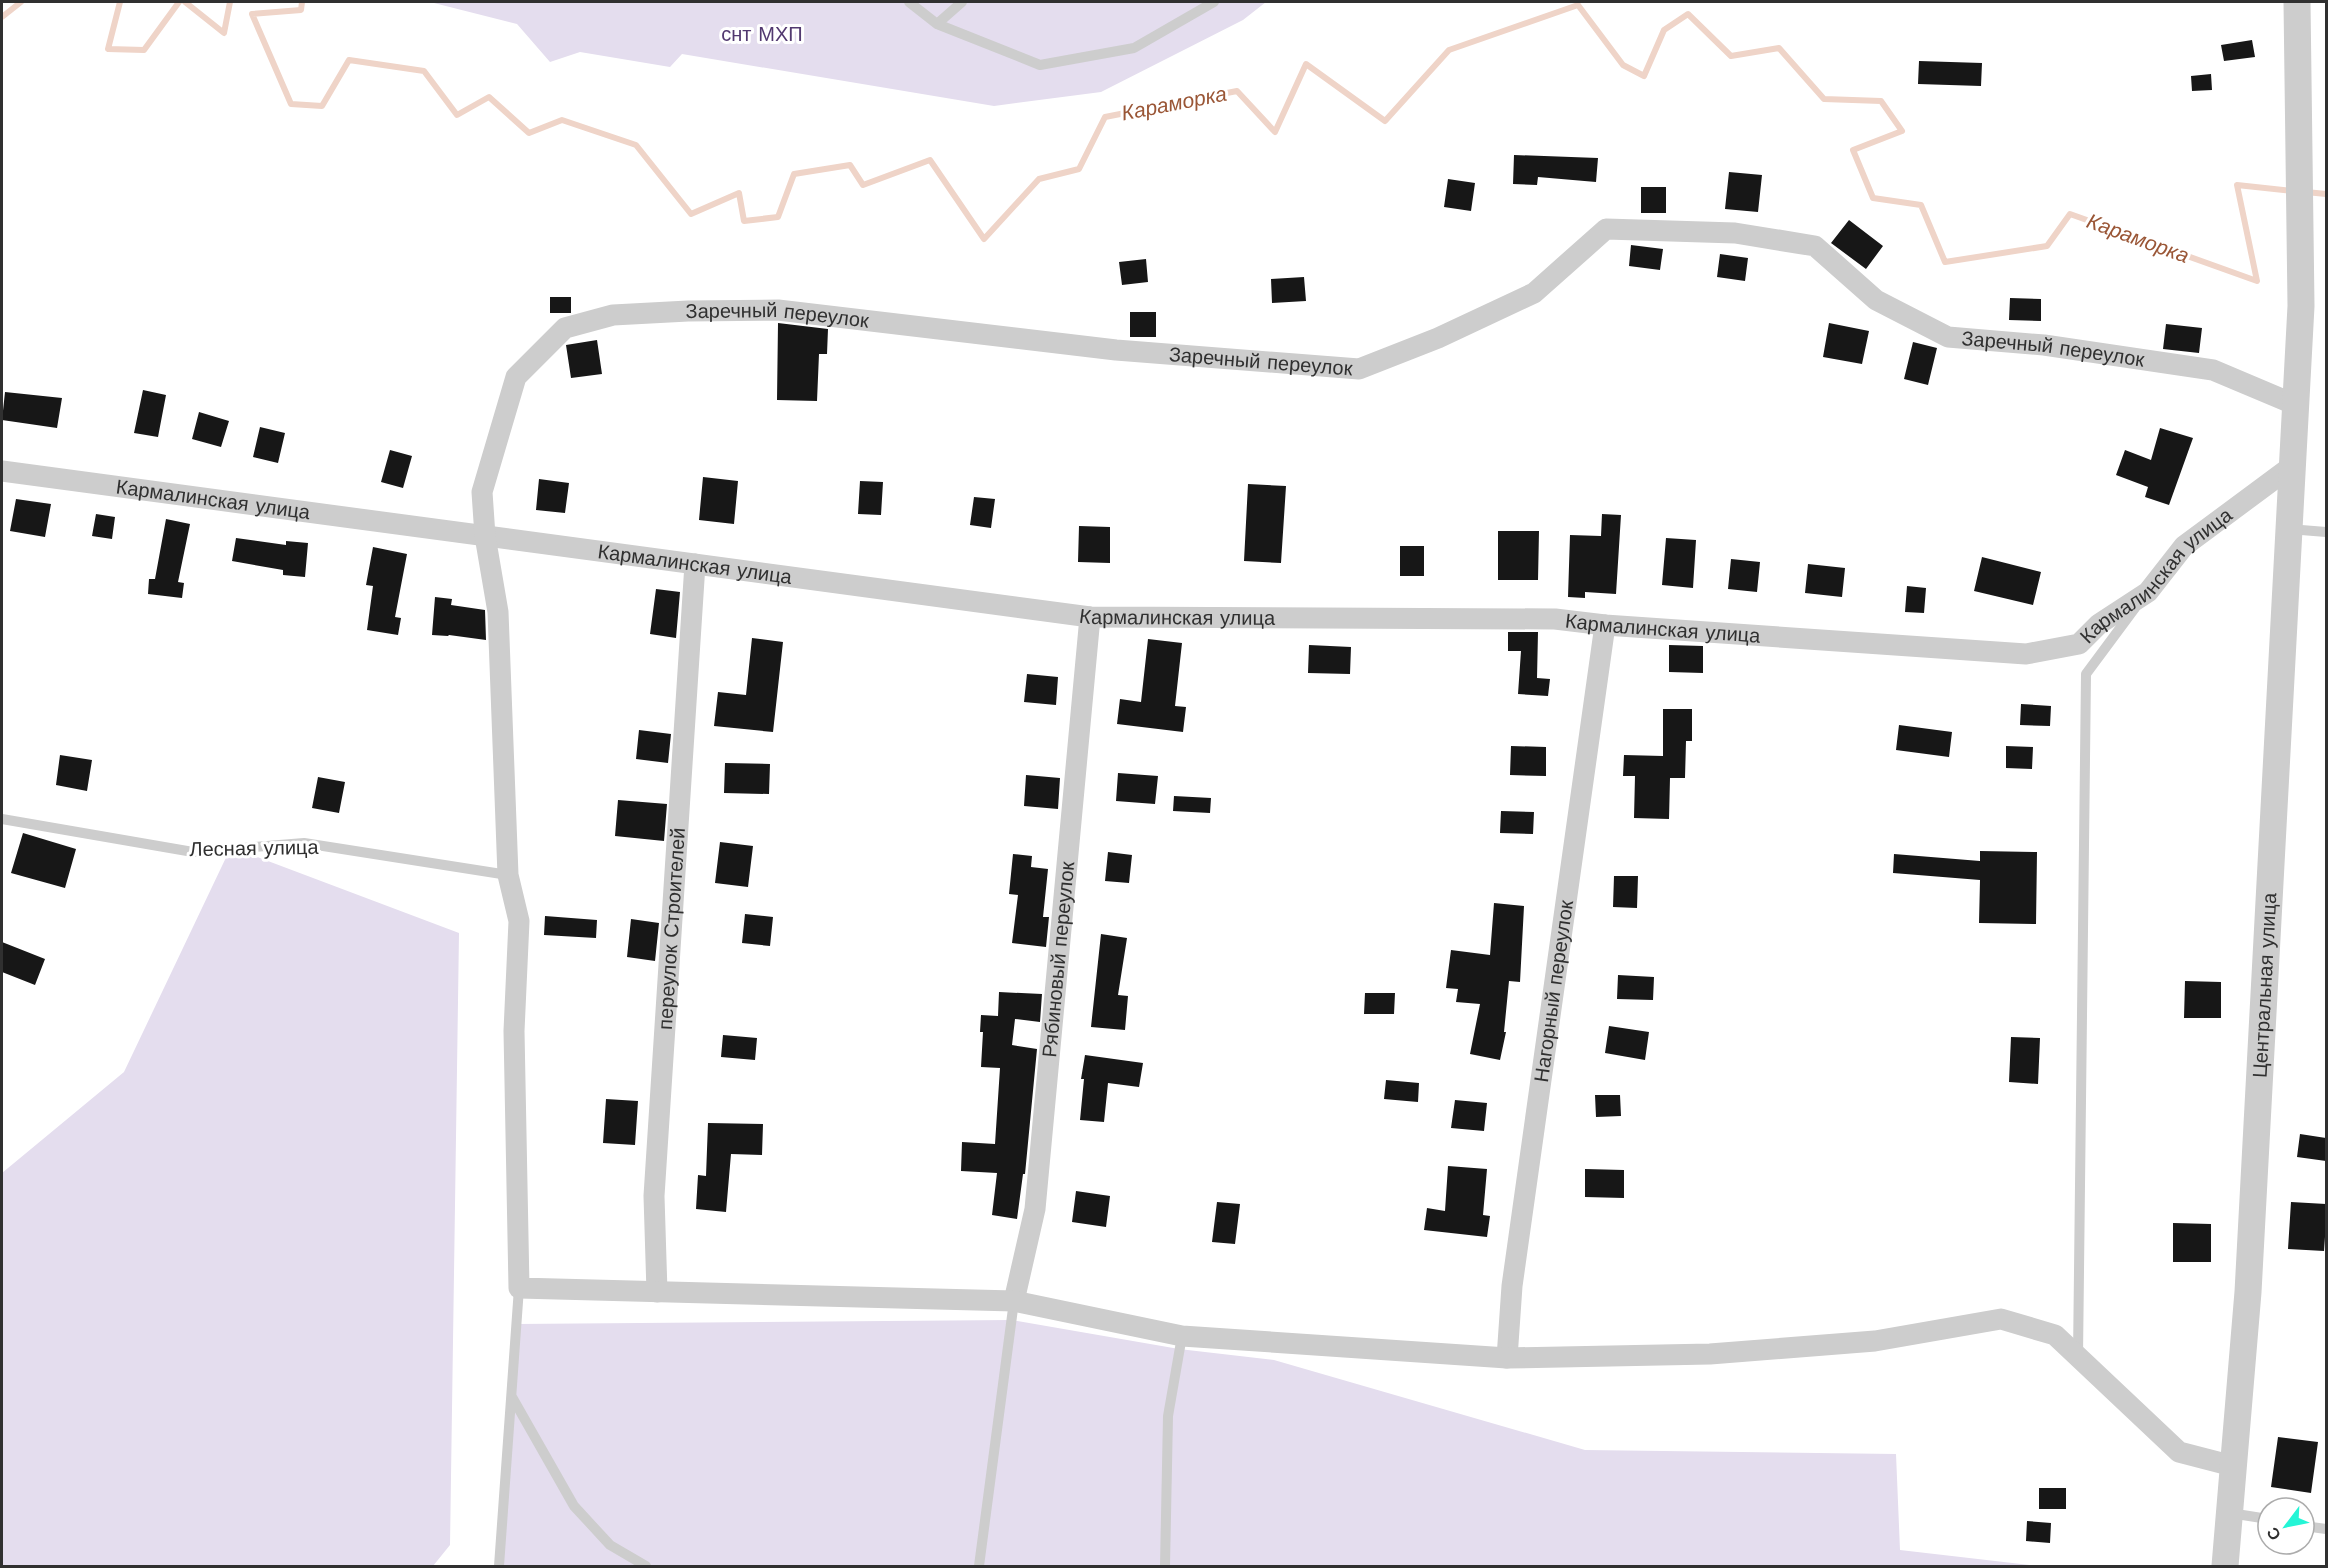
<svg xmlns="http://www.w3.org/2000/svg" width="2328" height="1568" font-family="'Work Sans',sans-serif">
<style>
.green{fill:#e4ddee}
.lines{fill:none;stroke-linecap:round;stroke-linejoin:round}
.stream{stroke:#efd4c8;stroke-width:6}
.building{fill:#171717}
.service{stroke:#cdcdcd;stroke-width:10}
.minor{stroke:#cdcdcd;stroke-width:21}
.tertiary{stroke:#cdcdcd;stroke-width:27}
.labels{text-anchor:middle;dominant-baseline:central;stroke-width:6;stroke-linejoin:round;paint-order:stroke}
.park-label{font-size:20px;fill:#523970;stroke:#fff}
.street-label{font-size:20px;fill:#303030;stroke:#fff}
.water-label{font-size:21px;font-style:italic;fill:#9a5636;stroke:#fff}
</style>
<rect width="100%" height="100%" fill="#fff"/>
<!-- green -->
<path class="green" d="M430 2H1266L1243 20 1101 92 994 106 682 54 670 67 580 52 550 62 517 24Z
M231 847 459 933 450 1545 433 1566H2V1173L124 1072Z
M1011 1320 1179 1349 1274 1360 1585 1450 1896 1454 1900 1550 2038 1566H503L516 1324Z"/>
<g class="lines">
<!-- stream -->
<path class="stream" d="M120 2 108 49 144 50 179 2
M185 2 224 33 230 2
M302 2 301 10 252 14 291 104 322 106 349 60 424 71 457 115 489 97 529 133 562 120 636 145 691 214 739 193 744 221 778 217 794 174 850 165 863 185 930 160 984 239 1039 179 1079 169 1105 117 1237 91 1275 132 1306 64 1385 121 1449 50 1578 5 1623 65 1644 76 1664 30 1688 14 1731 56 1779 48 1824 99 1881 101 1902 131 1853 150 1873 198 1921 205 1945 262 2047 246 2070 214 2257 281 2237 185 2292 191
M2 17 21 2
M2306 192 2326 194"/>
</g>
<!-- building -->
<path class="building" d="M2252 40 2255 57 2224 61 2221 45Z
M1919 61 1982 63 1981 86 1918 84Z
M2211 74 2212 90 2192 91 2191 76Z
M1514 155 1598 158 1596 182 1538 177 1537 185 1513 184Z
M1729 172 1762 175 1758 212 1725 209Z
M1448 179 1475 183 1471 211 1444 207Z
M1641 187H1666V213H1641Z
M1849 220 1883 246 1866 269 1831 243Z
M1631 245 1663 249 1660 270 1629 266Z
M1720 254 1748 258 1745 281 1717 277Z
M1146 259 1148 282 1122 285 1119 262Z
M1304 277 1306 301 1272 303 1271 279Z
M550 297H571V313H550Z
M2010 298 2041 299V321L2009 320Z
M1130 312H1156V337H1130Z
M778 323 828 329 827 354H819L817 401 777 400Z
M1829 323 1869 331 1862 364 1823 357Z
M2166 324 2202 328 2199 353 2163 349Z
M597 340 602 374 571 378 566 345Z
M1913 342 1937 348 1928 385 1904 379Z
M143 390 166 395 158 437 134 433Z
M5 392 62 398 57 428 2 420Z
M199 412 229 421 221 447 192 439Z
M260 427 285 433 278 463 253 457Z
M2160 428 2193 438 2169 505 2145 497 2148 487 2116 475 2125 450 2151 460Z
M390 450 412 456 403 488 381 482Z
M703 477 738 481 734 524 699 520Z
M539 479 569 483 565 513 536 510Z
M860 481 883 482 881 515 858 514Z
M1248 484 1286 486 1281 563 1244 561Z
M974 497 995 499 991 528 970 525Z
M16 499 51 504 45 537 10 531Z
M96 514 115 517 112 539 92 536Z
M1602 514 1621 515 1616 594 1585 592V598L1568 597 1570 535 1601 536Z
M166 519 190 524 178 582 184 583 182 598 148 594 149 579H155Z
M1079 526 1110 527V563L1078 562Z
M1498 531H1539L1538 580H1498Z
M236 538 286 545V541L308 543 305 577 283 575V570L232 561Z
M1666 538 1696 540 1693 588 1662 585Z
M1400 546H1424V576H1400Z
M373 547 407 554 395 617 401 618 398 635 367 630 373 586 366 585Z
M1982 557 2041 572 2033 605 1974 591Z
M1731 559 1760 562 1757 592 1728 589Z
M1808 564 1845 568 1842 597 1805 593Z
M1907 586 1926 588 1924 613 1905 612Z
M656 589 680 592 676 638 650 634Z
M435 597 452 599 451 605 485 610 486 640 449 635 448 636 432 635Z
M1508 632H1538L1537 678 1550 679 1548 696 1518 694 1521 651H1508Z
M752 638 783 642 773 732 714 726 718 692 746 695Z
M1148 639 1182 643 1175 706 1186 707 1183 732 1117 724 1120 699 1141 702Z
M1309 645 1351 647 1350 674 1308 673Z
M1669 645 1703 646V673L1669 672Z
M1027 674 1058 677 1056 705 1024 702Z
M2021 704 2051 706 2050 726 2020 725Z
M1663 709H1692V741H1686L1685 778H1670L1669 819 1634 818 1635 776H1623L1624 755 1663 756Z
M1899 725 1952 732 1949 757 1896 750Z
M639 730 671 734 668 763 636 759Z
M1511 746 1546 747V776L1510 775Z
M2006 746 2033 747 2032 769 2006 768Z
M60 755 92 760 87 791 56 785Z
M725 763 770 764 769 794 724 793Z
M1118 773 1158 776 1155 804 1116 801Z
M1026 775 1060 778 1058 809 1024 806Z
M318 777 345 782 339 813 312 808Z
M1174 796 1211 798 1210 813 1173 811Z
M618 800 667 804 664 841 615 836Z
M1501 811 1534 812 1533 834 1500 833Z
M23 833 76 849 65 888 11 873Z
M720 842 753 846 748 887 715 883Z
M1980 851 2037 852 2036 924 1979 923 1980 880 1893 873 1894 854 1980 861Z
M1108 852 1132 855 1129 883 1105 881Z
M1013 854 1032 856 1031 867 1048 869 1043 917H1049L1046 947 1012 943 1018 895 1009 894Z
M1614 876H1638L1637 908 1613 907Z
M1494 903 1524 906 1520 982 1509 981 1504 1032H1506L1500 1060 1470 1054 1480 1004 1456 1002 1458 989 1446 988 1451 950 1490 955Z
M745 914 773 917 770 946 742 943Z
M545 916 597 920 596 938 544 935Z
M631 919 659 923 655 961 627 957Z
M1101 934 1127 938 1118 995 1128 996 1125 1030 1091 1027Z
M2 942 45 959 35 985 2 972Z
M1618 975 1654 977 1653 1000 1617 999Z
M2185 981 2221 982V1018H2184Z
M999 992 1042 994 1040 1022 1015 1019 1012 1045 1037 1049 1025 1174H1023L1017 1219 992 1215 997 1173 961 1171 962 1142 995 1144 1000 1068 981 1067 983 1032H980L981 1015 998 1016Z
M1365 993H1395L1394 1014H1364Z
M1609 1026 1649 1032 1645 1060 1605 1053Z
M723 1035 757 1038 755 1060 721 1057Z
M2011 1037 2040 1038 2038 1084 2009 1082Z
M1085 1055 1143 1063 1139 1087 1108 1083 1104 1122 1080 1120 1084 1079H1081Z
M1386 1080 1419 1083 1418 1102 1384 1099Z
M1595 1095H1620L1621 1116 1596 1117Z
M606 1099 638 1101 635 1145 603 1143Z
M1455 1100 1487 1103 1484 1131 1451 1128Z
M708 1123 763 1124 762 1155 731 1154 726 1212 696 1209 698 1175 706 1176Z
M2300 1134 2326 1138V1161L2297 1157Z
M1448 1166 1487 1169 1483 1215 1490 1216 1487 1237 1424 1230 1427 1208 1445 1211Z
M1585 1169 1624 1170V1198L1585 1197Z
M1076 1191 1110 1196 1106 1227 1072 1222Z
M1217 1202 1240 1204 1235 1244 1212 1242Z
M2291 1202 2326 1204V1237H2325L2324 1251 2288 1249Z
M2173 1223 2211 1224V1262H2173Z
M2278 1437 2318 1442 2311 1493 2271 1487Z
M2039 1488H2066V1509H2039Z
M2027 1521 2051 1523 2050 1543 2026 1541Z"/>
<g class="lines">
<!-- service -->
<path class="service" d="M909 2 937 24 962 2
M937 24 1040 65 1134 48 1214 2
M2289 529 2326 532
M2 819 193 852 304 843 508 875
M2078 1356 2086 674 2135 608
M512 1397 574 1506 610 1545 646 1566
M2230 1513 2268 1519
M2304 1526 2326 1529
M499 1566 519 1288
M979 1566 1014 1301
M1165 1566 1168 1416 1182 1336"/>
<!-- minor -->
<g class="minor">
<path id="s1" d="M2 471 1090 617 1555 619 1605 625 2026 654 2079 644 2099 624 2148 592 2184 546 2292 466"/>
<path id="s2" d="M657 1292 654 1196 695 564"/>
<path id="s3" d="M1014 1301 1035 1209 1090 617"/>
<path id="s4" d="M1507 1358 1512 1286 1605 625"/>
<path id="s5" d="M2233 1466 2179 1452 2055 1335 2001 1319 1875 1341 1710 1354 1507 1358 1182 1336 1014 1301 519 1288 514 1031 519 921 508 875 498 612 485 536 482 492 516 377 565 328 613 315 688 311 778 310 1116 350 1359 369 1438 338 1534 293 1606 229 1735 233 1815 246 1876 300 1948 337 2044 345 2213 370 2296 405"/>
</g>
<!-- tertiary -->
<path class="tertiary" id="s6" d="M2225 1566 2248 1292 2301 306 2297 2"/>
</g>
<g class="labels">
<!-- park labels -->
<g class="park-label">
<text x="762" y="34">снт МХП</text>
</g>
<!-- street labels -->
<g class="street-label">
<text stroke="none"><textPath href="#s5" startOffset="2974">Заречный переулок</textPath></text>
<text stroke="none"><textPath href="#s5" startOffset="4324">Заречный переулок</textPath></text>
<text stroke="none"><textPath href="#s5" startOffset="3460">Заречный переулок</textPath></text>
<text stroke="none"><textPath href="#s1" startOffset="213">Кармалинская улица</textPath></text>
<text stroke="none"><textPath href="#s1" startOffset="699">Кармалинская улица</textPath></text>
<text stroke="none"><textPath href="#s1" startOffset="2193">Кармалинская улица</textPath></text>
<text stroke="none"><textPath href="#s1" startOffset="1185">Кармалинская улица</textPath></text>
<text stroke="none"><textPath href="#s1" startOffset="1671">Кармалинская улица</textPath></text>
<text transform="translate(254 848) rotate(-1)">Лесная улица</text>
<text stroke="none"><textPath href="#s2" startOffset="364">переулок Строителей</textPath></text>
<text stroke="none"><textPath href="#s3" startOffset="345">Рябиновый переулок</textPath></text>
<text stroke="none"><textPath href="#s6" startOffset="582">Центральная улица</textPath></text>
<text stroke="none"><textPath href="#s4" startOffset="370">Нагорный переулок</textPath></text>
</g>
<!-- water labels -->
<g class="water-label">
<text transform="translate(1174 103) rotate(-11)">Караморка</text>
<text transform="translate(2138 238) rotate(20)">Караморка</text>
</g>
</g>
<!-- border -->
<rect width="2328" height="1568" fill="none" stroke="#303030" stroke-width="6"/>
<!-- north arrow -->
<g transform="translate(2286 1526) rotate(238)"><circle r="28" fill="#ffffff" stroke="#acacac" stroke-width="1.5"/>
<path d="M0-4.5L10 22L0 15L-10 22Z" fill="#24f5d6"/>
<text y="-9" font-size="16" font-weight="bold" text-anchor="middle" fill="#303030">С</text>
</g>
</svg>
